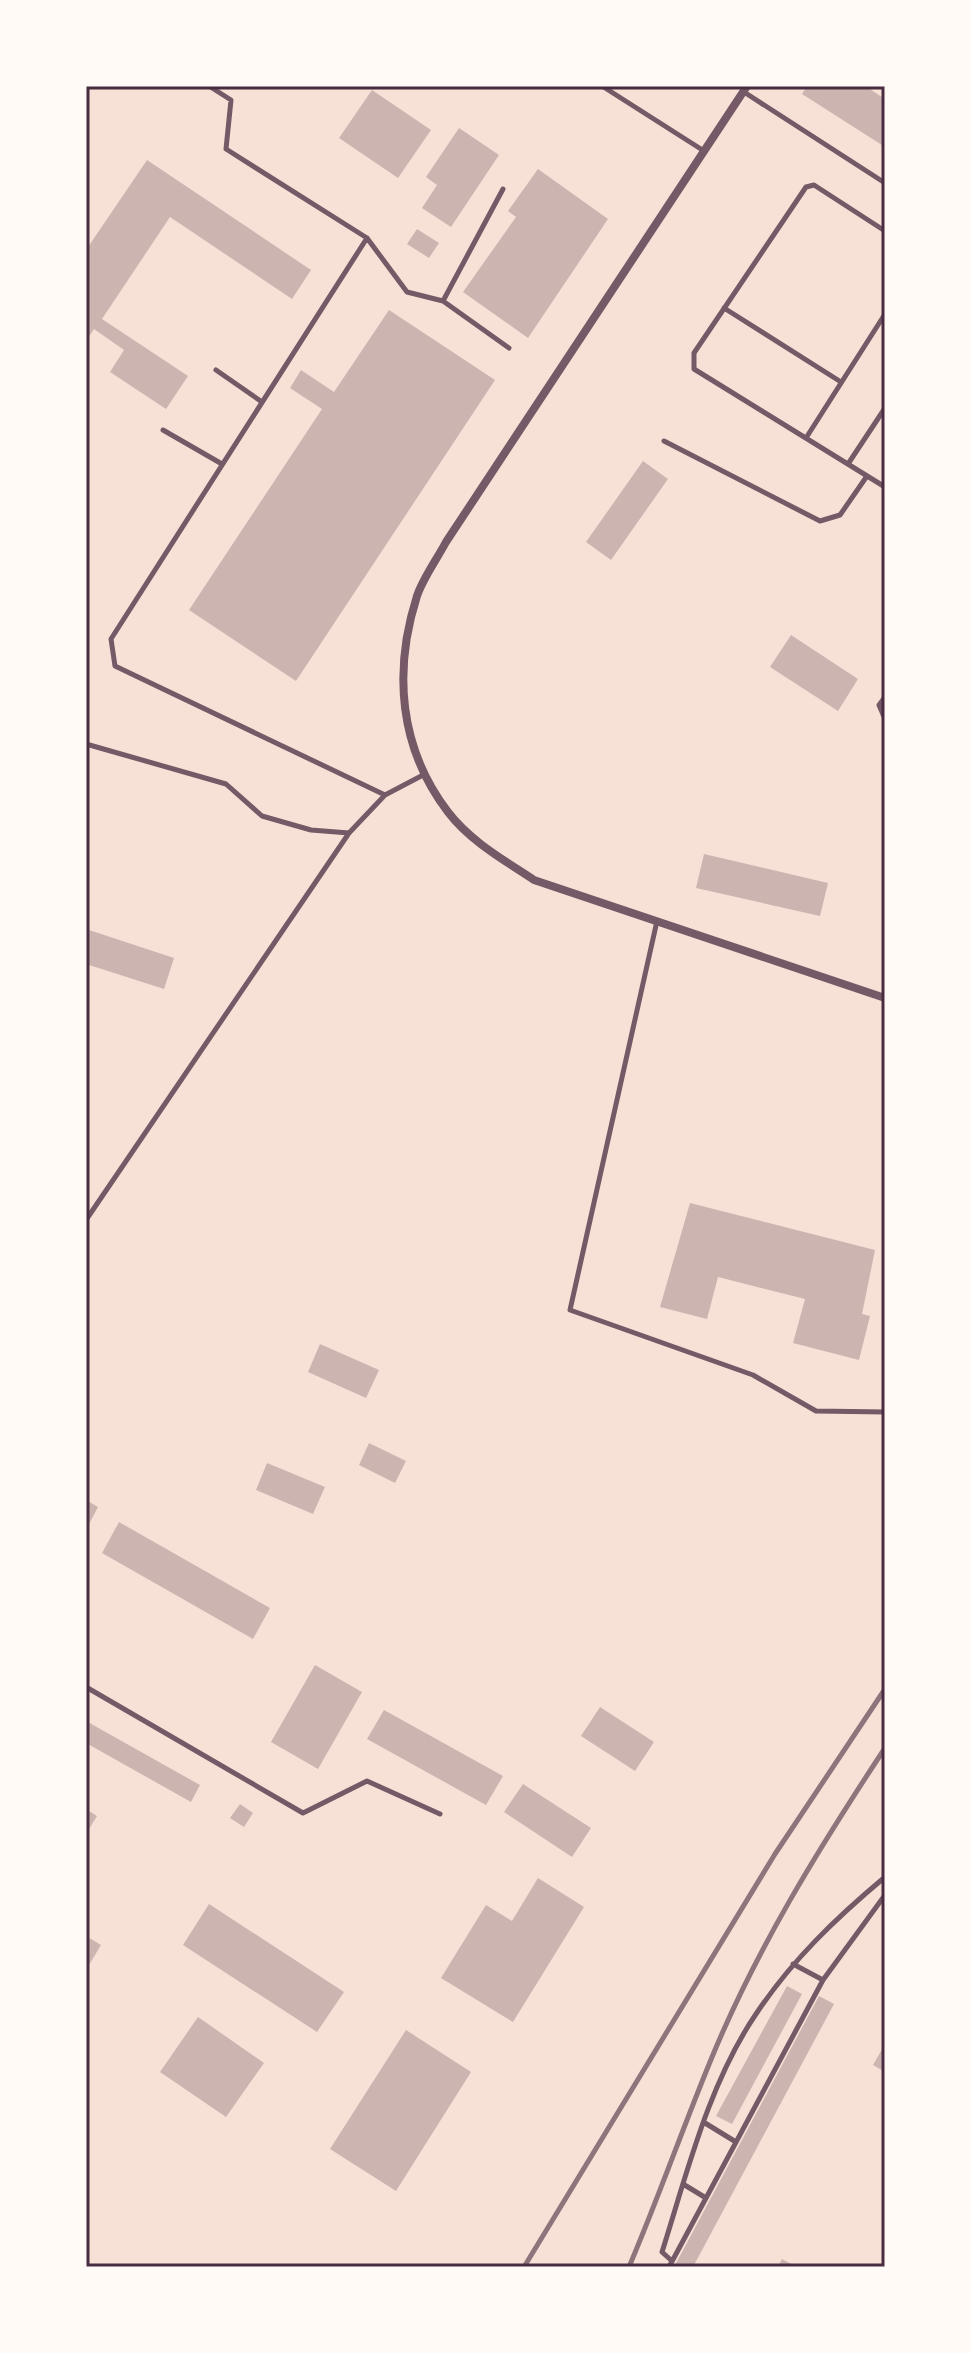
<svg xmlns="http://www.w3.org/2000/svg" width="971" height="2353" font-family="Rubik,sans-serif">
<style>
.building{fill:#ccb4b1}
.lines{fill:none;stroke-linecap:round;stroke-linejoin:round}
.service{stroke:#755966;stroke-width:5}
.minor{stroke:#755966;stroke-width:8}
.rail{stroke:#8f747c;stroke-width:5}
.neatline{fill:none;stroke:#4a2c40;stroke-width:3}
</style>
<rect width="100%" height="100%" fill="#f7e1d7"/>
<!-- building -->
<path class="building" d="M807 86H865L885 99V147L802 94Z
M372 90 431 130 398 178 339 138Z
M459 128 499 155 451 227 422 208 437 185 426 177Z
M147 160 311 270 292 299 170 217 102 319 188 376 166 409 110 372 124 350 94 329 86 341V250Z
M538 169 608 219 528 338 463 292 516 217 508 211Z
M417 229 439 243 429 258 407 244Z
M389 310 495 380 296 681 189 610 322 409 290 388 301 370 334 392Z
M643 461 668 479 611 560 586 542Z
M791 635 858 679 838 711 770 667Z
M704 854 828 883 820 916 696 888Z
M86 929 174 958 164 989 86 964Z
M690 1203 875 1250 862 1314 870 1316 859 1360 793 1343 805 1299 718 1277 707 1319 660 1307Z
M320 1344 379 1370 366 1398 308 1372Z
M369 1443 406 1461 395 1483 359 1465Z
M267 1463 325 1487 313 1514 256 1490Z
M86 1500 98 1507 86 1530Z
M119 1522 270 1608 253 1639 102 1553Z
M315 1665 362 1692 318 1769 271 1742Z
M600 1707 654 1742 635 1771 581 1736Z
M384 1710 503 1776 486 1805 367 1739Z
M86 1721 200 1785 191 1802 86 1743Z
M523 1784 591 1828 572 1857 504 1812Z
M240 1804 253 1813 244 1827 230 1818Z
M86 1809 97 1816 86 1834Z
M538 1878 584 1907 513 2022 441 1978 486 1905 512 1921Z
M209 1904 344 1992 317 2032 183 1945Z
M86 1936 101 1945 86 1970Z
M787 1986 802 1994 732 2124 716 2116Z
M819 1996 834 2004 693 2267H674Z
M198 2017 264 2063 226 2117 160 2072Z
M406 2030 471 2072 396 2191 330 2149Z
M885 2044V2072L873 2065Z
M782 2259 797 2267H778Z"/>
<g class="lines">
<!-- service -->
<path class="service" d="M209 86 231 100 226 149 367 238 111 639 115 666 385 795
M602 86 704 151
M744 92 885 183
M885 231 814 185 806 187 694 353V369L885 487
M367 238 407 292 443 301 503 189
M443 301 509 348
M724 308 841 382
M216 370 262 402
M163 430 222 464
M806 438 885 314
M664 441 820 521 840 515 867 476
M848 464 885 408
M885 697 879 705 885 719
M86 744 226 784 262 816 311 830 349 833
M657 921 570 1310 753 1375 816 1411 885 1412
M86 1220 349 833 385 795 425 774
M86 1687 303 1813 367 1781 440 1814
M793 1964 823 1980
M705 2123 736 2142
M683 2184 706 2198
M672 2261 662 2252C687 2173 709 2083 756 2014 792 1960 836 1918 885 1877
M669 2267 823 1980 885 1895"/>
<!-- minor -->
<path class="minor" d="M747 86 446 542C437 559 423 578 417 596 393 671 399 748 448 812 470 841 504 860 534 880L885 998"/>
<!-- rail -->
<path class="rail" d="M524 2267 775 1854 885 1689
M629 2267C658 2199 682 2130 710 2062 755 1951 819 1848 885 1748"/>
</g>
<!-- border -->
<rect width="971" height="2353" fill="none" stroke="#fffaf5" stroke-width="176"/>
<rect x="88" y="88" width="795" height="2177" class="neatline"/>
</svg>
